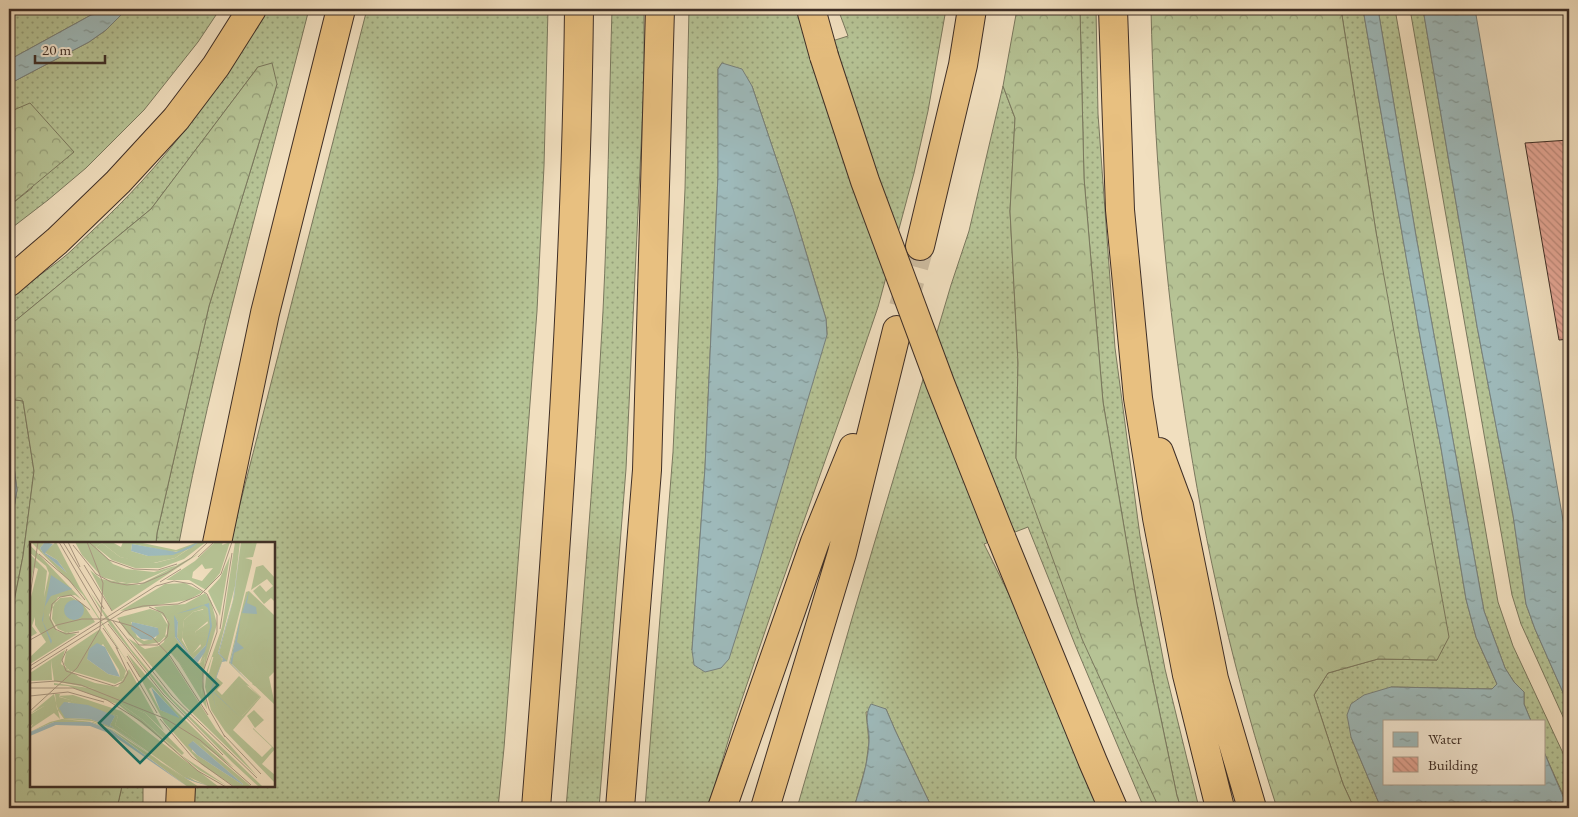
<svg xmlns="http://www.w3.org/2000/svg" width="1578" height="817" font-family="'EB Garamond',serif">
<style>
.grass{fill:url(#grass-dots);stroke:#7a785e;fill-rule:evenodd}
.forest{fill:url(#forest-crowns);stroke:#7a785e}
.water{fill:url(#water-ripples);stroke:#78827f}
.building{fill:url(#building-back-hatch);stroke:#3e2e26}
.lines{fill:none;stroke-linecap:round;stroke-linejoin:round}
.highway-tunnel{stroke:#cdbca0;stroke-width:28;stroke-dasharray:28 14;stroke-linecap:butt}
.highway-casing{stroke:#3e2e26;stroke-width:30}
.highway{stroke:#e8c080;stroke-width:28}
.highway-bridge-casing{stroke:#3e2e26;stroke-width:30;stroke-linecap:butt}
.highway-bridge{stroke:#e8c080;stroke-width:28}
.inset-road{fill:none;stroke:#a99882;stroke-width:1}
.view{fill:#0f766e;fill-opacity:0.15;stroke:#0f766e;stroke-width:2.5}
.inset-edge{fill:none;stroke:#3e2e26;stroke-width:2.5}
</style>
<defs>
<pattern id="grass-dots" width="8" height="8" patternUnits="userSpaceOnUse" patternTransform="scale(1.25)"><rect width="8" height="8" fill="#b6c395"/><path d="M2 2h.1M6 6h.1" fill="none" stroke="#959f79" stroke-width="1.8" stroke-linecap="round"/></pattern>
<pattern id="forest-crowns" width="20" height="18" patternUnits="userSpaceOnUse" patternTransform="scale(1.25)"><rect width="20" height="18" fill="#b6c395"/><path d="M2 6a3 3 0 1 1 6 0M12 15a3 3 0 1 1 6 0" fill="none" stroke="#959f79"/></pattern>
<pattern id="water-ripples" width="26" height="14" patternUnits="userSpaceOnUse" patternTransform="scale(1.25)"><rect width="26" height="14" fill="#9ebabb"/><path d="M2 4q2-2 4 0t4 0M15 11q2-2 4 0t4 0" fill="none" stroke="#829898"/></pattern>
<pattern id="building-back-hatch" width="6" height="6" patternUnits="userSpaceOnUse" patternTransform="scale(1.25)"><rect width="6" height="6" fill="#e5a695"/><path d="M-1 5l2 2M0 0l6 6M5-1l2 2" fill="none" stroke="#bb8879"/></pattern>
</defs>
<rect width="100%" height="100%" fill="#f1dfbf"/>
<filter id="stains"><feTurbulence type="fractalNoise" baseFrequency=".004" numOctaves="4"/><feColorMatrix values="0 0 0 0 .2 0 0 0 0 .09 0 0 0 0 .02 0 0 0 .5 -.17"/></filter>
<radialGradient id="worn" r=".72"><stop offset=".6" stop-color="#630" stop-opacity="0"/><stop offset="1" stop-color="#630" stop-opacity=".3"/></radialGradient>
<!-- grass -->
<path class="grass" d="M9 9H102L9 60Z
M127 9H220L198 42 144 110 86 168 48 200 9 230V206L32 188 30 104 9 112V84L89 42 106 30Z
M265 9H309C264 186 213 363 179 543H156L157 533 209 306 277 84 258 67 151 209 9 326V297C25 285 42 274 59 261 71 252 81 241 92 231 162 167 219 91 265 9Z
M367 9H548L544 166 537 311 504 748 498 808H192L193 786H274V543H230Z
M612 9H644V83L626 469 599 808H566C580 642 594 477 603 311 608 210 609 109 612 9Z
M689 9H798L810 48 848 36 838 9H946L928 111 914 173 878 307 843 410 772 611 732 728 708 808H645L673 452 685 189ZM722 63 752 86 793 209 826 319 827 334 692 650 705 468 718 176V69Z
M1080 9H1096L1098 114 1115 348 1140 536 1165 669 1199 808H1181L1177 796 1137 604 1103 402 1084 178Z
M1341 9H1363L1422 348 1441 448 1466 599 1476 637 1497 684 1492 689 1391 687 1351 737 1381 808H1354L1343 784 1314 695 1328 673 1378 659 1437 660 1376 232Z
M1378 9H1395L1498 602 1513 646 1569 766V808L1544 752V721H1531L1524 704V692L1514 682 1505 668 1484 611 1416 236Z
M1410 9H1423L1477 326 1513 515 1526 604 1535 629 1569 706V730L1521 624 1512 595Z
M1003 86 1015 118 1010 211 1018 363 1016 458 1159 808H1144L1076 647 1028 527 984 544 1046 669 1106 808H932L895 730 886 709 866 712 869 742 866 765 854 808H797L853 615 951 285 969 231Z
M9 399 23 401 34 471 23 556 9 627V538L17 490 9 428Z
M122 786H143V808H117Z"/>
<!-- forest -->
<path class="forest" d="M1017 9H1080L1084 178 1103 402 1137 604 1177 796 1181 808H1159L1082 639 1016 458 1018 363 1010 211 1015 118 1003 86Z
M1151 9H1341L1376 232 1449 637 1437 660 1378 659 1328 673 1314 695 1343 784 1354 808H1277C1193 551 1157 279 1151 9Z
M272 63 277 84 209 306 157 533 156 543H31V786H122L117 808H38L20 806 9 798V627L23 556 34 471 23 401 9 399V326L151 209 258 67Z
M30 103 74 152 9 206V112Z"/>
<!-- water -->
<path class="water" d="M102 9H127L106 30 89 42 9 84V60Z
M1363 9H1378L1416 236 1484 611 1505 668 1514 682 1524 692V704L1531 721H1384V783H1544V752L1568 808H1381L1351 737 1347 715 1351 704 1364 695 1391 687 1492 689 1497 684 1476 637 1466 599 1441 448 1422 348Z
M1423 9H1475L1569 555V706L1535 629 1526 604 1513 515 1477 326Z
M722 63 742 69 752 86 793 209 826 319 827 335 755 577 729 659 721 668 705 672 694 665 692 650 705 468 718 176V69Z
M9 428 17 490 9 538Z
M871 704 886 709 895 730 932 808H854C860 787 868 765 869 742 870 728 863 717 871 704Z"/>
<!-- building -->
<path class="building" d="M1569 140V339L1559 340 1525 143Z"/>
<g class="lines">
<!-- highway-tunnel -->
<path class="highway-tunnel" d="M903 307 920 246"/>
<defs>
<path id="highway" d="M811 9 824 56
M1113 9 1120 210 1138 398 1157 518 1187 675 1220 808
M920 246 963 65 972 9
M9 282 57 241 118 182 176 119 216 66 252 9
M1159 452 1179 506 1214 679 1252 808
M1001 537 1093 762 1113 808
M217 543 265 313 341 9
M180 808 181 786
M536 808C557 542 576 276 579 9
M620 808 647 470 660 9
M722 808 815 542 853 448
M765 808 842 553 897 330"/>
</defs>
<!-- highway casing -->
<use href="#highway" class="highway-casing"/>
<!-- highway -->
<use href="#highway" class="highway"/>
<defs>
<path id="highway-bridge" d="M824 56 865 181 940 383 1001 537"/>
</defs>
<!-- highway-bridge casing -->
<use href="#highway-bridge" class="highway-bridge-casing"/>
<!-- highway-bridge -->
<use href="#highway-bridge" class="highway-bridge"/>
</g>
<!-- overview -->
<g transform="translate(30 542)">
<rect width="245" height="245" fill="#f1dfbf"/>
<path d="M1 0H15L10 6 13 11 37 31 27 18 14 10 26 0 50 46 107 135 53 53ZM45 0H82L91 5 93 0H108L146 8 168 0 145 16 119 22 90 15 72 1 66 5 83 22 96 27 124 30 148 23 108 41H92L72 35 52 13ZM102 2 142 10 152 9 118 14 101 9ZM185 0H193L192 3 200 0 190 31 176 48 159 38H136L165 19ZM172 22 175 27 183 26 172 39 162 36 163 30ZM205 0H210L205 44 188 111 193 117 181 148 186 135 193 141 187 148 192 153 209 134 231 155 203 188 232 215 242 205 223 187V186L245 207 232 222 245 233V241L195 189 181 168 175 145 177 128 192 85ZM182 115 192 116 186 127 177 132ZM210 142 219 144 230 155 212 174ZM211 0H227L223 15 215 16 222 18V21L197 120 189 111 204 55ZM0 3 52 58 45 53 28 55 19 73 27 89 47 92 0 122V115L16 100 5 83V75L2 84 7 91 0 95V59L8 27 4 25 0 44V12L17 29 14 55 19 31 16 24 0 11ZM170 11 82 69 60 28 71 37 109 43ZM200 14 190 74 178 49 190 36ZM155 41 173 50 158 58 90 69 135 42ZM219 49 245 74V129L239 135 245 163 201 121 209 83 200 121 220 142 199 121 216 50ZM60 50 101 107 143 158 233 245H229L202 220 134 151 80 83ZM175 51 181 59 187 82 172 133 177 167 149 121 139 109 137 111 186 187 228 235 153 162 98 96 115 107 129 104 134 100 138 78 124 65 155 62ZM173 67 178 81 165 90 171 104 161 113 152 98 154 78 163 70ZM145 76 148 80 147 95 163 117 176 103 170 121 163 120 145 95ZM156 112 167 125 175 115 171 153 146 115ZM41 55 53 62 65 80 51 88 37 91 28 87 22 77 23 63 30 56ZM120 67 130 70 137 82V92L130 100 114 103 99 93 87 76ZM101 80 128 86 126 96 114 99 107 95ZM70 87 96 129 93 138 85 142 38 128 34 122 36 110ZM73 102 89 128 90 135 78 132 57 117ZM35 108 31 122 49 135 65 141 88 145 99 127 134 189 115 171 89 161 113 178 151 213 197 244 169 228 89 163 38 144 24 143V141L66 147 24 139 21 118 22 138 0 139V131ZM97 111 145 168 204 226 169 200 222 245H205L172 223 134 180ZM122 145 144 170 149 175 130 168 119 147ZM163 199 213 242V243L167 213 162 209ZM24 152 30 177 24 171 0 187 14 164 0 172ZM25 152H30L29 155 60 163 88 174 85 183 165 239 181 244 165 240 154 235 80 183 85 174 38 160 35 176 60 177 84 186 156 238 84 187 62 179 34 177 27 167ZM32 177 63 180 84 189 169 245H158L83 189 61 180H24L0 190 20 180Z" fill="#b6c395" fill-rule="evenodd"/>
<path d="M169 0H176L154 17 130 26H105L82 18 66 5 72 1 90 15 125 21 145 16ZM176 67 179 78 165 90 172 100 161 114 152 95 154 78 163 70ZM213 73 219 74V78L214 98 210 100 207 98ZM245 93V115L235 120 231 116 235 110 231 101ZM147 104H151L167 125 175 115 171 154 142 109ZM213 106 221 112 219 116 221 118H217L216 113 211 116 209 120 213 127 210 130 202 121 204 111ZM185 109 192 116 181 140 177 139ZM243 119 245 127 225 144 222 142 233 132 227 126 219 134 221 140 213 132 224 124ZM43 153 91 169 189 245H180L155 233 85 183 88 174 28 154ZM88 160 115 171 154 211 152 213 113 178ZM14 164 19 172 0 184V173Z" fill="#b6c395"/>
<path d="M233 23 245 36V60L241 56 234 62 223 49 230 43 236 50 243 44 237 37 221 48 226 25ZM210 141 215 142 230 155 212 174 195 157ZM224 168 234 178 225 186 217 174Z" fill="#b6c395"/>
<path d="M15 0 23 2 15 11 27 18 37 31 13 11 10 6ZM169 0 161 6 143 13 118 14 101 9 102 2 146 10ZM211 0 204 55 189 111 197 119 192 120 182 148 210 175 182 149 186 167 181 147 193 117 188 111 203 58ZM21 33 42 47 21 54 14 66 13 80 22 99 21 102 12 78ZM219 49 217 61 226 65 227 72 212 71ZM34 68a10 10 0 1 1 20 0a10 10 0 1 1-20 0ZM179 61 182 84 175 110 166 123 145 95 144 73 148 80 147 95 163 117 176 103 180 85 178 66 174 63 162 68 146 72ZM211 73 207 100 214 106 204 111 202 122 221 142 200 121ZM102 80 128 86 129 92 121 98 111 97 101 87ZM67 101 75 105 90 135 78 132 57 117 59 107ZM121 145 149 175V176L130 168ZM34 160 58 163 85 174 80 183 154 235 181 245 157 237 84 186 60 177 35 176 29 166ZM24 180H60L81 188 158 245 81 192 60 184 26 183 0 194V190ZM163 199 213 242V243L167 213 158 203Z" fill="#9ebabb"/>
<path class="inset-road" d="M29 0 72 74M33 0 74 67M38 0 50 25M60 1 79 18 104 27 128 28 147 22M43 3 66 32 81 40 97 43 114 41 137 31 161 16 178 0M9 12 39 38 55 58M168 15 184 0M54 23 82 69M130 40 151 27M0 54 8 0M83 79 142 154 227 236M89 79 109 103H128L137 95 139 82 133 71 119 65M78 82 133 152 193 213M73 86 88 107M190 87 202 11M49 90 36 92 25 87 20 77 22 62 30 55 41 53 60 68M0 98 27 83 52 77H77L102 84 122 95 140 114 178 173M37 107 32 118 36 129 84 144 93 140 98 131 86 105M97 114 110 135M97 120 127 171M0 124 126 44 144 39 162 42 177 52 187 73V90L173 130V146L179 167 195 195M0 128 94 69 113 64 148 62 170 53 191 32 202 0M0 141 26 139 51 143 136 177 170 198 221 243M0 146H43L77 158 112 180 168 229 196 245M0 154 38 150 74 160M0 169 47 126 70 87 73 41 57 0M130 177 162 215 204 245M194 193 231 232"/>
<path class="view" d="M147 103 188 143 110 221 69 181Z"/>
<rect width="245" height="245" class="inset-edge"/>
</g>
<!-- margin -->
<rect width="1578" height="817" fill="none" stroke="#f1dfbf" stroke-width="30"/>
<rect x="10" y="10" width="1558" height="797" fill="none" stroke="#3e2e26" stroke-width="2.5"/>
<rect x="15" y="15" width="1548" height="787" fill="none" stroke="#3e2e26"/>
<!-- legend -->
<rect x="1383" y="720" width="162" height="65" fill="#f6ead5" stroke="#ac9f8f"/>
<rect x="1393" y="732" width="25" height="15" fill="url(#water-ripples)" stroke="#ac9f8f"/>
<text x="1428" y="744" font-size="15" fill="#3e2e26">Water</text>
<rect x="1393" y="757" width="25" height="15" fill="url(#building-back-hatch)" stroke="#ac9f8f"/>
<text x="1428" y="770" font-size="15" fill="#3e2e26">Building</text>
<!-- scale -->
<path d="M35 55v8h70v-8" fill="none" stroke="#3e2e26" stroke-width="2.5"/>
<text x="42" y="55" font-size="15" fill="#3e2e26" stroke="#f6ead5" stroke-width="4" paint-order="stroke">20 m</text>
<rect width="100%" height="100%" filter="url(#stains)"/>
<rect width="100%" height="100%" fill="url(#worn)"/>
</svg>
